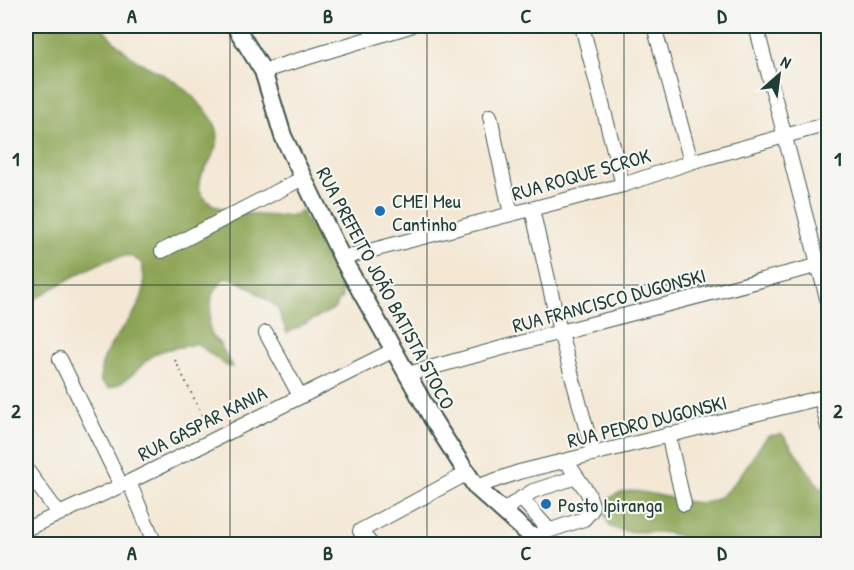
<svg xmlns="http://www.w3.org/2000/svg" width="854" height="570" font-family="'Patrick Hand',sans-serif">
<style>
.forest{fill:#8ca454;stroke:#567044;stroke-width:1.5}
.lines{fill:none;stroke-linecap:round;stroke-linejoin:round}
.minor-casing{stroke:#3f574c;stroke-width:16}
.major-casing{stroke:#3f574c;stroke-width:20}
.path{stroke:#3f574c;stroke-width:2;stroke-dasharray:1.5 4.5;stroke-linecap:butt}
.minor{stroke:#fff;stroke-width:14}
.major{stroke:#fff;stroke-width:16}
.grid{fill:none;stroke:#1f3d34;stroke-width:1.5;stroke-opacity:0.55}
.poi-dot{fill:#1f6fb2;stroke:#f6f6f2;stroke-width:2}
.labels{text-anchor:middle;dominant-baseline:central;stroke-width:4.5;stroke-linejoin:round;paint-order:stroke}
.street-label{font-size:20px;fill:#1f3d34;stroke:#f6f6f2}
.poi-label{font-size:20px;fill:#1f3d34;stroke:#f6f6f2;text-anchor:start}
.neatline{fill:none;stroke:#1f3d34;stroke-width:2}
.grid-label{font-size:20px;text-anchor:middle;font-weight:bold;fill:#1f3d34}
</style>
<rect width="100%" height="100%" fill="#f6f6f2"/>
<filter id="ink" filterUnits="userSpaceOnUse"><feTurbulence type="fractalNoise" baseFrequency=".0167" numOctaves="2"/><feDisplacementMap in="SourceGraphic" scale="12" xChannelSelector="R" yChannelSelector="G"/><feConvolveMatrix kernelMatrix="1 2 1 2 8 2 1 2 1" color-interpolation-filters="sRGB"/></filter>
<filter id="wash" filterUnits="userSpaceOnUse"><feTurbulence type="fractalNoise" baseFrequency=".008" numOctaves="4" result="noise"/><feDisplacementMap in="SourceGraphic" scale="24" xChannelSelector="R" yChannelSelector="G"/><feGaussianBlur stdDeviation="1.35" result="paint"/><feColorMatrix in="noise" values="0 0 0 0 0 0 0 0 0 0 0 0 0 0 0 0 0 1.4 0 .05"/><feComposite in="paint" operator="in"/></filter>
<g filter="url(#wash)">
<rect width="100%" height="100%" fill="#f4e8d5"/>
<!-- forest -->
<path class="forest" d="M26 26H100C113 40 125 53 141 63 153 70 166 75 177 83 188 91 198 102 207 112 224 133 219 145 207 166 205 170 201 174 200 178 190 218 271 216 294 216L301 210 307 223 312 226 323 240 330 258 331 269 341 285 342 297 334 309 287 333 277 307 249 287 232 278 223 279 212 295 209 327 213 337 220 344 232 367 227 366 196 343C183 348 167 347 155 354 139 365 129 383 109 388L101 382C96 343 139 324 144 287 145 280 143 271 142 263 138 261 134 257 130 256 110 252 44 293 26 305Z
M782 434C799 454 809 478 828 495V544H701C688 538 674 534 659 532 641 531 628 534 610 527L603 511C616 466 685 514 714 500 736 490 752 454 768 436Z"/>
</g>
<g filter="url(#ink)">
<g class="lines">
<defs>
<path id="minor" d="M582 26 623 185
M654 26 691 162
M756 26 828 302
M263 71 410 26
M490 116 511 214
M532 209 560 332 593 453
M162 251 303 178
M342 258 623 185 691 162 828 124
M266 333 300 396
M60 359 121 485
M408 374 560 332 820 265
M821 398 828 428
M668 434 684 504
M26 469 59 514
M129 482 155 544
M476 487 519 472 828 396
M521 498 549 530
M502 511 533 491 577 477
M26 529 129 482 394 350
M530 537 584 519 591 511 592 505 588 493 566 461
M371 544 360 531 466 474"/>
<path id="major" d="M235 26 263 71 283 136 342 258 433 420 476 487 540 544"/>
</defs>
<!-- minor casing -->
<use href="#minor" class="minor-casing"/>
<!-- major casing -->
<use href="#major" class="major-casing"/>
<!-- path -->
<path class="path" d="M175 360 209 429"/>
<!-- minor -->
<use href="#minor" class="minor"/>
<!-- major -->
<use href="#major" class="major"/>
</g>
</g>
<!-- grid -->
<path class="grid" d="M230 26V544M427 26V544M624 26V544M26 285H828"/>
<!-- markers -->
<g class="poi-dot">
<circle cx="380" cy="211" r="6"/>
<circle cx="546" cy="504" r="6"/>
</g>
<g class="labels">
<!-- street labels -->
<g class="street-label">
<text transform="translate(581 174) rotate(-16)">RUA ROQUE SCROK</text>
<text transform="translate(386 288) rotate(62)">RUA PREFEITO JOÃO BATISTA STOCO</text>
<text transform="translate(609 300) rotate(-15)">RUA FRANCISCO DUGONSKI</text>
<text transform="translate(647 421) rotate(-14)">RUA PEDRO DUGONSKI</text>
<text transform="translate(202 423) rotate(-27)">RUA GASPAR KANIA</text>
</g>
<!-- poi labels -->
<g class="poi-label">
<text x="392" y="200">CMEI Meu<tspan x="392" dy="23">Cantinho</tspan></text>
<text x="558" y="504">Posto Ipiranga</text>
</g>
</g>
<!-- margin -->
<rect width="854" height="570" fill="none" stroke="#f6f6f2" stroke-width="66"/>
<!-- north arrow -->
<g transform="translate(779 75) rotate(28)" stroke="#f6f6f2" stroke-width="4.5" paint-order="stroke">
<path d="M0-4.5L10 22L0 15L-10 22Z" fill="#1f3d34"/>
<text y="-9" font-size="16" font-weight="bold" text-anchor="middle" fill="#1f3d34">N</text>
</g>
<rect x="33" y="33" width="788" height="504" class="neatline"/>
<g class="grid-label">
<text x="132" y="23">A</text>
<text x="328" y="23">B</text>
<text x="526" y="23">C</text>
<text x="722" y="23">D</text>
<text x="16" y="166">1</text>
<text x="838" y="166">1</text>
<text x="16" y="418">2</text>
<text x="838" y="418">2</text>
<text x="132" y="560">A</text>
<text x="328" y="560">B</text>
<text x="526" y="560">C</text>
<text x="722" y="560">D</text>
</g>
</svg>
